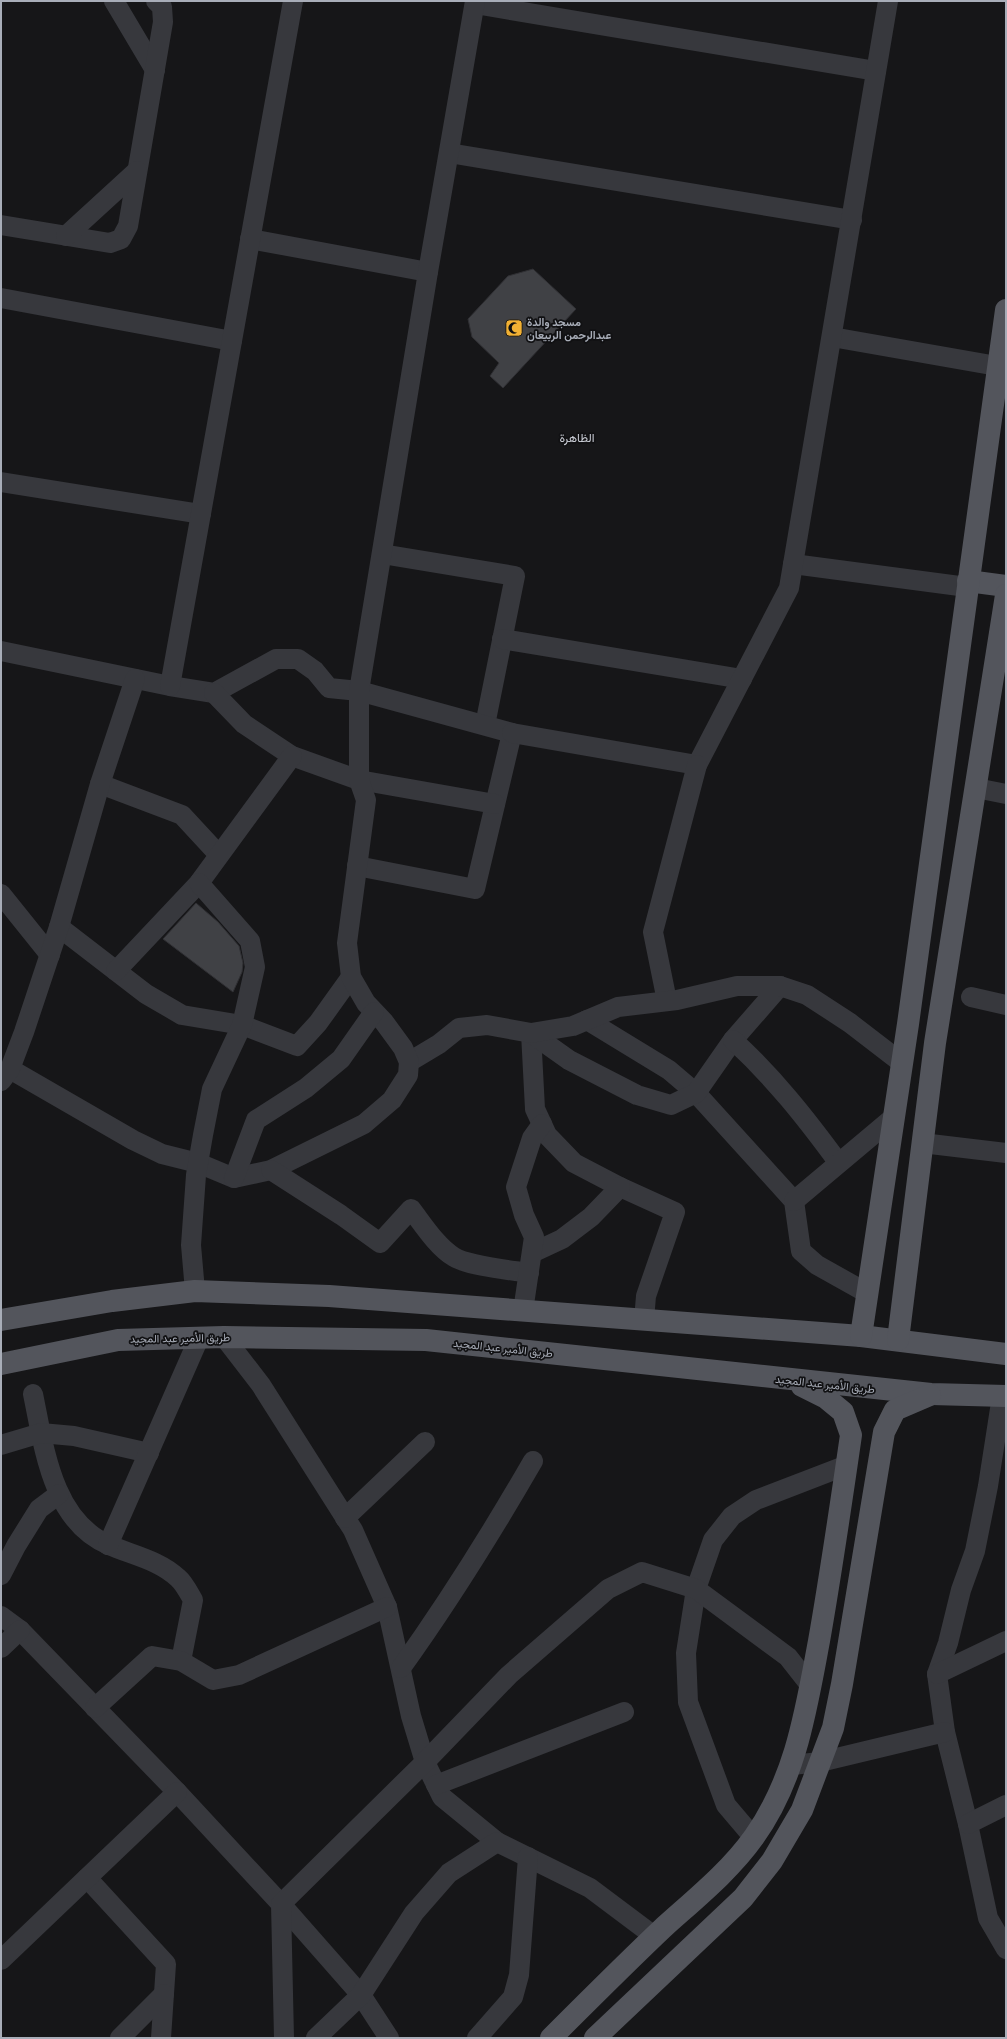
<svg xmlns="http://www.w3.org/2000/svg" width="1007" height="2039" font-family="'DM Sans',Vazirmatn,sans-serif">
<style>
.building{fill:#404145;stroke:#303034}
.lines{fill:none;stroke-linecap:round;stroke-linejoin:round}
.minor{stroke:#37383d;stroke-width:20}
.major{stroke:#53555c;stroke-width:22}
.labels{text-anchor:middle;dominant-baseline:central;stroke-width:3.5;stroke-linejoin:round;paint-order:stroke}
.poi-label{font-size:11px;font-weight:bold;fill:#a8adb8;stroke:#111113;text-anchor:start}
.street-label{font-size:11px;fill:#a8adb8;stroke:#111113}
.neighbourhood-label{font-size:12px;fill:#c9ccd4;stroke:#111113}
</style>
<rect width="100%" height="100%" fill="#161618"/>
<!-- building -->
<g class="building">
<polygon points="533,269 576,309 503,388 490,376 499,363 472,337 468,319 508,276"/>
<polygon points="196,903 218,922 239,946 243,963 242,972 233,992 163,939"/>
</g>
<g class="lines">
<!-- minor -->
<g class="minor">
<polyline points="114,1 155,70"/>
<polyline points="475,4 876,71"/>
<polyline points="449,153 852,220"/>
<polyline points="1,225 110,243 121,239 128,226 163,22 162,7 156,1"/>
<polyline points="66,236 137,171"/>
<polyline points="250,239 428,272"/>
<polyline points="1,298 232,341"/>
<polyline points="832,337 997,366"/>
<polyline points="1,482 201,514"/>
<polyline points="382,554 515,576 485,725"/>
<polyline points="793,564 967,587"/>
<polyline points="502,639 742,679"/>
<polyline points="1,651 170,686 214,693 276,659 298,659 315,671 329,688 359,691 512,733 475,889 357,866"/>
<polyline points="170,686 293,1"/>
<polyline points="214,693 244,724 292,756 359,780 495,804"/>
<polyline points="512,733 697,765 789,588 888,1"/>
<polyline points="100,784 182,815 219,855"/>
<polyline points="976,788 1006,794"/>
<polyline points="1,894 50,955"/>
<polyline points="59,927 146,994 182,1015 242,1025 297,1046 318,1023 351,977"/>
<polyline points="116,971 199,883 292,756"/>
<polyline points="971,997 1006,1005"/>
<polyline points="667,1001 653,932 697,765"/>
<polyline points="587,1020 669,1070 696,1093 794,1201 801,1251 817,1265 867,1293"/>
<polyline points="531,1033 535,1109 547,1135 574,1163 620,1187 675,1212 646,1296 644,1320"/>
<polyline points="531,1033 569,1060 637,1095 671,1105 696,1093 733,1040 780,986"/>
<path d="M733 1040C774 1078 805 1117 838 1162"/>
<polyline points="409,1062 439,1044 459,1028 487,1025 531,1033 573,1026 618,1007 677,1000 737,986 780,986 807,995 850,1023 902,1063"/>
<polyline points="10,1069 133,1140 162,1154 198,1163 234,1178 271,1170 364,1124 392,1100 408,1075 409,1062 403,1048 384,1022 366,1003 351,977 347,943 366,800 359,780 359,691 428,272 475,1"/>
<polyline points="1,1081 10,1069 24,1032 59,927 100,784 135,679"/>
<polyline points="922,1143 1006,1153"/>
<path d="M271 1170 341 1215 380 1243 411 1209C422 1223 437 1247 454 1257 469 1266 510 1270 529 1273"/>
<polyline points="234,1178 256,1120 306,1088 341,1059 374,1012"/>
<polyline points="794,1201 894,1117"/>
<polyline points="532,1253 562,1239 591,1217 620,1187"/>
<polyline points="195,1291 191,1245 196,1175 203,1135 212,1089 242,1025 255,967 250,941 199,883"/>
<polyline points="523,1311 534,1237 524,1215 516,1187 532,1138 542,1124"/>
<polyline points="224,1337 261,1385 353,1530 387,1607 411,1716 425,1762 442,1797 497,1842"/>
<path d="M33 1394C44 1447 52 1521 109 1545 132 1555 159 1560 178 1578 184 1583 189 1593 193 1600L181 1661"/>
<polyline points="1002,1396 988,1486 975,1551 961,1590 948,1643 937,1674 945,1732 968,1824 988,1918 1006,1949"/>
<polyline points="1,1445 41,1433 74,1436 149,1453"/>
<polyline points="345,1518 425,1442"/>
<polyline points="108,1545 199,1338"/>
<polyline points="1,1575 16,1546 39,1509 59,1494"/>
<polyline points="1,1616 20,1630 177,1792 281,1904 361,1995 389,2038"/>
<polyline points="1,1648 20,1630"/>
<path d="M401 1668C449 1601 492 1532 533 1461"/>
<polyline points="937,1674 1006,1641"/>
<polyline points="95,1708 152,1656 181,1661 213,1680 239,1675 387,1607"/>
<polyline points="792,1765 820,1762 945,1732"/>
<polyline points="436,1785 624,1712"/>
<polyline points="968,1824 1006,1805"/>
<polyline points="754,1838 726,1805 688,1702 686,1653 696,1589 713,1540 732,1516 756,1500 847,1465"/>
<polyline points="87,1878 166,1964 161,2038"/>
<polyline points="1,1960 177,1792"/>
<polyline points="120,2038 164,1994"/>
<polyline points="284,2038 281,1904 425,1762 509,1675 608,1589 642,1572 696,1589 788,1657 810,1685"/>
<polyline points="316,2038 361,1995 414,1913 449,1873 497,1842 590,1888 654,1936"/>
<polyline points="477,2038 513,1997 519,1975 528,1857"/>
</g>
<!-- major -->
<g class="major">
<polyline points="968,581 1006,586"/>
<polyline points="1,1320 112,1301 195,1291 329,1296 861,1336 1006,1354"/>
<polyline points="861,1336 908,1024 1006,310"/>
<polyline points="898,1340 935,1043 1006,595"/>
<polyline points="1,1364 118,1340 224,1337 426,1340 931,1394 1006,1396"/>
<path d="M551 2038C588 2001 626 1963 664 1927 695 1899 730 1871 754 1837 796 1778 806 1710 819 1641 831 1573 841 1504 851 1435L843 1412 826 1398 802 1386"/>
<polyline points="595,2038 743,1898 772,1861 802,1810 833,1728 842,1684 884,1432 895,1410 930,1395"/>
</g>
</g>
<!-- icons -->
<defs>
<symbol id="mosque-square" viewBox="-11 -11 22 22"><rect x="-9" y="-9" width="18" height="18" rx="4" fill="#f2b134" stroke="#111113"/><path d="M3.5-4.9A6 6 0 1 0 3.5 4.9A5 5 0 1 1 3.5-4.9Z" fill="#111"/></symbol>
</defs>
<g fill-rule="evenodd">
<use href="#mosque-square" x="504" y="318" width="20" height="20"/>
</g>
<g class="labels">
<!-- poi labels -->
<g class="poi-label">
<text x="527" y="322">مسجد والدة<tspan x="527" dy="13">عبدالرحمن الربيعان</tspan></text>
</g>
<!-- street labels -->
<g class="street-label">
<text transform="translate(180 1338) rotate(-1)">طريق الأمير عبد المجيد</text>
<text transform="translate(503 1348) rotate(6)">طريق الأمير عبد المجيد</text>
<text transform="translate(825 1384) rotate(6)">طريق الأمير عبد المجيد</text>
</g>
<!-- neighbourhood labels -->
<g class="neighbourhood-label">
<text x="577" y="438">الظاهرة</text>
</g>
</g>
<!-- border -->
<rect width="1007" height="2039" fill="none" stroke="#a8adb8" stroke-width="4"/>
</svg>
